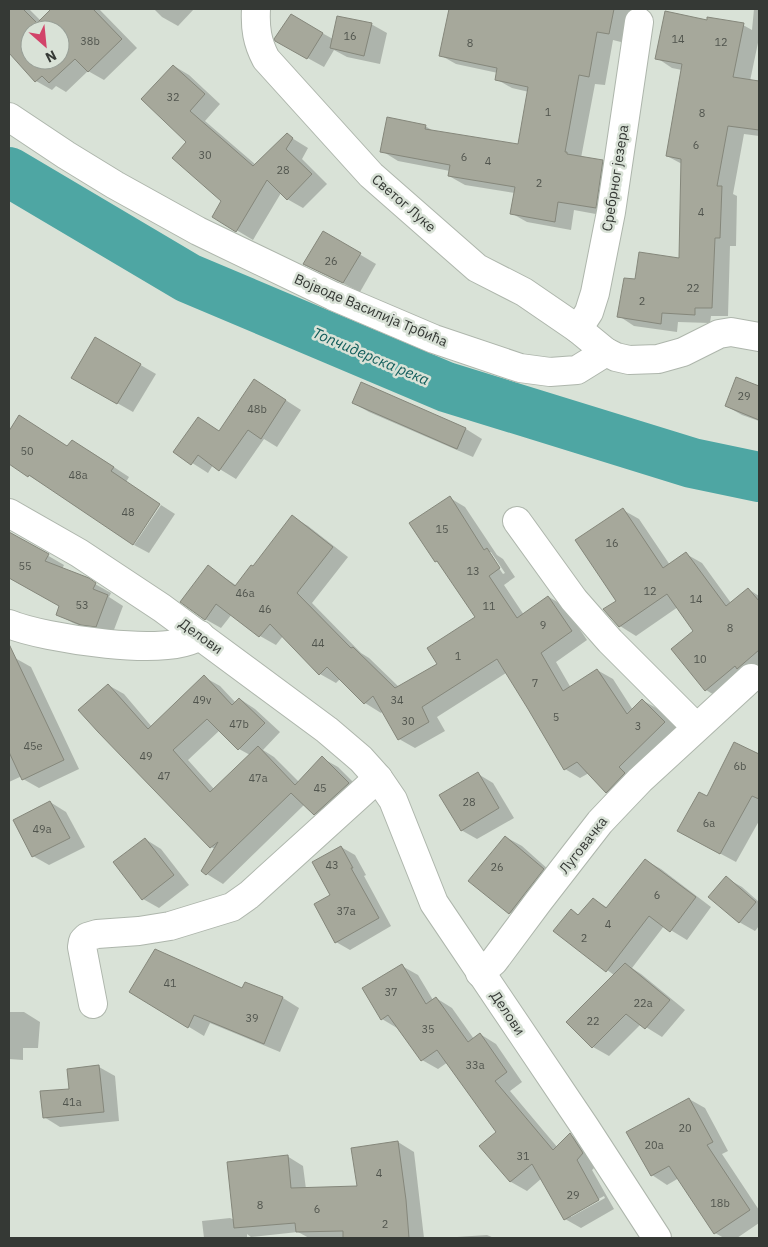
<svg xmlns="http://www.w3.org/2000/svg" width="768" height="1247" font-family="'IBM Plex Sans',sans-serif">
<style>
.shadow{fill:#0003;fill-rule:evenodd}
.lines{fill:none;stroke-linecap:round;stroke-linejoin:round}
.river{stroke:#4ea6a3;stroke-width:50}
.building{fill:#a6a89b;stroke:#85877b;fill-rule:evenodd}
.minor-casing{stroke:#aeb6ac;stroke-width:30}
.minor{stroke:#fff;stroke-width:28}
.labels{text-anchor:middle;dominant-baseline:central;stroke-width:5;stroke-linejoin:round;paint-order:stroke}
.number-label{font-size:11px;fill:#51554e}
.street-label{font-size:14px;fill:#353935;stroke:#d9e2d7}
.water-label{font-size:15px;font-style:italic;fill:#125d5b;stroke:#d9e2d7}
</style>
<rect width="100%" height="100%" fill="#d9e2d7"/>
<!-- shadow -->
<g class="shadow">
<path d="M9 9H29L41 21 53 9H99L137 48 104 80 88 71 66 92 56 86 52 90 36 81 18 49 9 40ZM30 30H60V60H30Z"/>
<polygon points="154,9 194,9 178,26 162,17"/>
<polygon points="483,9 631,9 625,43 613,40 605,85 595,84 581,158 602,161 618,170 612,217 574,210 571,230 527,222 511,213 515,193 465,185 449,176 450,171 398,161 382,151 425,126 435,132 519,145 529,92 512,88 496,79 498,73 456,64 440,55 479,28"/>
<polygon points="754,9 759,9 759,38 750,81 759,82 759,136 744,134 733,194 737,196 736,246 730,246 728,316 711,316 710,323 678,322 677,332 634,326 619,316 636,281 680,259 682,164 667,156 682,70 672,68 657,58 708,21 743,25 752,30"/>
<polygon points="291,16 333,39 371,24 387,33 380,64 347,57 334,50 324,67 293,50"/>
<polygon points="174,66 189,75 220,104 205,121 256,165 287,135 308,148 302,159 327,184 303,208 287,199 281,193 253,240 213,216 223,200 188,142"/>
<polygon points="324,233 376,264 360,292 305,264"/>
<polygon points="96,339 156,374 133,412 73,378"/>
<polygon points="737,379 759,388 759,421 742,415 726,406"/>
<polygon points="362,384 466,429 482,439 473,457 369,412 353,403"/>
<polygon points="270,390 301,410 277,447 264,439 236,479 213,465 208,473 175,452 199,419 220,432"/>
<polygon points="20,417 68,447 88,450 129,477 126,482 44,485 9,463 9,433"/>
<path d="M450 498 465 507 497 555 503 559 515 577 504 585 524 615 549 597 564 606 587 640 556 662 571 688 597 670 613 679 633 710 642 700 658 709 680 731 622 802 606 792 589 773 580 778 565 769 530 708 506 673 437 717 445 731 415 748 399 739 383 711 381 713 365 703 340 679 336 683 320 674 283 636 276 645 260 636 232 614 221 628 205 619 209 567 237 586 253 568 292 516 308 526 348 557 312 603 361 653 369 658 399 687 438 664 476 618 442 565 436 561ZM488 552H491L505 573 503 574Z"/>
<polygon points="161,505 175,514 149,553 134,545"/>
<polygon points="623,510 639,519 670,565 686,554 702,563 731,603 748,589 759,596 759,673 721,699 706,690 695,631 678,607 636,636 620,626 618,601"/>
<polygon points="16,537 64,565 62,569 88,580 111,593 109,597 123,606 112,635 98,633 73,623 57,614 61,606 9,576 9,549"/>
<polygon points="15,658 31,667 79,769 39,788 23,779 22,776 9,782 9,661"/>
<path d="M204 677 220 686 236 703 240 699 255 709 280 732 263 750 274 757 299 782 322 758 338 767 364 793 331 823 315 814 305 804 223 884 202 871 215 849 211 847 108 685 124 694 152 727ZM220 730 239 749 250 755 214 789 188 760Z"/>
<polygon points="734,743 759,755 759,821 736,862 695,840 708,798"/>
<polygon points="478,774 493,783 514,818 477,839 461,830"/>
<polygon points="50,802 66,812 85,847 49,865 33,856"/>
<polygon points="506,837 522,846 559,879 526,923 510,913 470,880"/>
<polygon points="145,839 161,849 189,885 159,908 143,899"/>
<polygon points="341,847 355,855 366,875 364,876 391,926 350,950 336,942 332,895"/>
<polygon points="645,860 661,869 711,907 687,940 664,926 632,968 641,974 685,1010 662,1037 641,1024 609,1056 593,1047 614,975 555,931 580,916 593,899 608,908"/>
<polygon points="726,878 742,887 759,902 759,926 755,931 739,922"/>
<path d="M402 966 418 975 433 1000 436 998 452 1008 474 1039 480 1034 496 1044 522 1082 510 1091 558 1148 570 1135 586 1144 599 1163 592 1170 614 1209 581 1228 565 1219 542 1178 527 1191 511 1182 481 1146 498 1132 448 1062 438 1069 422 1060 397 1028 382 1019ZM604 1196 605 1198 571 1217V1214Z"/>
<polygon points="246,983 283,998 299,1008 280,1052 210,1023 204,1036 131,992 243,990"/>
<polygon points="9,1012 24,1012 40,1022 38,1048 23,1048 23,1060 9,1059"/>
<polygon points="99,1067 115,1076 119,1121 60,1127 44,1117 70,1090"/>
<polygon points="689,1099 705,1108 728,1151 722,1154 759,1210 759,1223 737,1238 724,1238 715,1233 679,1178 667,1185 652,1175"/>
<polygon points="398,1142 414,1152 424,1238 309,1238 298,1232 251,1237 247,1234 247,1238 204,1238 202,1221 230,1218 235,1220 287,1156 303,1166 306,1189 358,1187"/>
<polygon points="487,1235 494,1238 442,1238"/>
</g>
<g class="lines">
<!-- river -->
<polyline class="river" points="9,172 188,278 446,387 692,463 759,477"/>
</g>
<!-- building -->
<g class="building">
<path d="M9 9H23L37 23 51 9H93L122 39 88 72 75 59 49 83 42 76 35 82 9 53ZM30 30H60V60H30Z"/>
<polygon points="449,9 614,9 609,34 597,32 589,77 579,75 565,152 567,152 567,154 603,160 596,208 558,202 555,222 510,214 515,187 448,176 450,165 380,152 387,117 426,125 425,129 518,144 528,87 495,80 497,68 439,56"/>
<polygon points="665,11 707,20 707,17 744,23 733,77 759,81 759,130 728,126 717,186 722,186 720,238 715,238 712,308 695,308 695,315 662,313 661,324 617,317 624,278 635,279 639,252 679,258 681,159 666,156 682,64 655,59"/>
<polygon points="291,14 323,33 307,59 275,41 274,39"/>
<polygon points="337,16 372,23 364,56 330,48"/>
<polygon points="173,65 205,94 190,111 253,166 287,133 293,138 286,149 312,174 287,200 267,180 236,232 212,217 221,201 172,158 186,142 141,99"/>
<polygon points="323,231 361,253 343,283 303,264"/>
<polygon points="95,337 141,364 117,404 71,378"/>
<polygon points="736,377 759,386 759,420 725,406"/>
<polygon points="254,379 286,400 261,439 248,430 219,471 198,455 191,465 173,452 198,417 219,431"/>
<polygon points="361,382 466,428 457,449 352,403"/>
<polygon points="19,415 67,446 72,440 114,467 111,471 160,504 133,545 29,475 28,477 9,464 9,431"/>
<polygon points="450,496 484,550 487,548 500,568 489,576 517,618 548,596 572,631 541,653 563,691 597,669 627,714 642,699 665,722 619,767 625,773 606,793 577,762 564,770 528,709 497,659 422,707 429,722 398,740 373,696 364,704 327,667 319,675 270,624 259,637 216,604 205,620 180,602 208,565 235,586 251,565 253,566 292,515 333,547 297,593 351,648 353,647 395,688 437,664 427,648 475,617 437,561 435,562 409,523"/>
<polygon points="623,508 663,568 686,552 726,606 748,588 759,601 759,650 737,669 735,666 705,691 671,649 693,631 667,594 619,627 603,609 616,601 575,540"/>
<polygon points="9,532 49,554 45,561 89,578 96,583 93,589 108,595 96,627 81,625 56,615 59,606 9,578"/>
<polygon points="9,644 64,760 22,780 9,752"/>
<polygon points="204,675 232,705 239,698 265,723 238,750 207,719 173,750 210,792 258,746 295,785 322,756 349,783 314,815 291,793 206,875 201,871 218,842 210,848 98,732 78,710 108,684 148,729"/>
<polygon points="734,742 759,754 759,799 752,796 720,854 677,831 699,792 707,796"/>
<polygon points="478,772 499,808 461,831 439,795"/>
<polygon points="50,801 70,838 32,857 13,820"/>
<polygon points="505,836 544,869 509,914 468,881"/>
<polygon points="145,838 174,875 142,900 113,862"/>
<polygon points="341,846 353,868 351,868 379,918 335,943 314,904 330,895 312,862"/>
<polygon points="645,859 696,897 670,932 649,916 606,972 553,931 571,909 578,915 593,898 606,908"/>
<polygon points="726,876 756,902 739,923 708,897"/>
<polygon points="155,949 242,988 245,982 283,997 264,1044 194,1015 188,1028 129,992"/>
<polygon points="625,963 670,1000 645,1029 626,1014 592,1048 566,1022"/>
<polygon points="402,964 426,1004 436,997 468,1042 480,1033 507,1072 495,1081 553,1150 570,1133 583,1153 577,1160 599,1200 564,1220 532,1164 510,1182 479,1146 496,1132 437,1050 421,1061 388,1015 381,1020 362,988"/>
<polygon points="99,1065 104,1112 43,1118 40,1091 69,1089 67,1069"/>
<polygon points="689,1098 713,1142 707,1145 750,1210 714,1234 669,1166 651,1176 626,1132"/>
<polygon points="398,1141 406,1200 409,1238 343,1238 343,1231 296,1232 295,1223 234,1228 227,1162 288,1155 291,1188 357,1186 351,1148"/>
</g>
<g class="lines">
<defs>
<g id="minor">
<path d="M256 9C255 28 257 42 266 59L371 175 477 268 524 292 578 329 606 352 616 357 629 360 658 359 683 352 719 334 731 332 759 337"/>
<polyline points="9,117 66,155 115,185 198,231 333,296 434,339 520,368 550,372 577,370 606,352"/>
<polyline points="578,329 589,312 595,293 611,212 639,22"/>
<polyline points="9,513 79,553 162,608 327,730 361,759 378,778 393,800 434,903 585,1127 657,1238"/>
<polyline points="517,521 574,600 610,641 696,727"/>
<path d="M9 624C42 638 173 659 200 635"/>
<polyline points="480,973 494,961 538,902 600,822 618,803 640,780 751,678"/>
<polyline points="93,1004 82,947 83,941 87,937 97,934 139,931 170,926 232,907 249,895 378,778"/>
</g>
</defs>
<!-- minor casing -->
<use href="#minor" class="minor-casing"/>
<!-- minor -->
<use href="#minor" class="minor"/>
</g>
<g class="labels">
<!-- number labels -->
<g class="number-label">
<text x="350" y="36">16</text>
<text x="678" y="39">14</text>
<text x="90" y="41">38b</text>
<text x="721" y="42">12</text>
<text x="470" y="43">8</text>
<text x="173" y="97">32</text>
<text x="548" y="112">1</text>
<text x="702" y="113">8</text>
<text x="696" y="145">6</text>
<text x="205" y="155">30</text>
<text x="464" y="157">6</text>
<text x="488" y="161">4</text>
<text x="283" y="170">28</text>
<text x="539" y="183">2</text>
<text x="701" y="212">4</text>
<text x="331" y="261">26</text>
<text x="693" y="288">22</text>
<text x="642" y="301">2</text>
<text x="744" y="396">29</text>
<text x="257" y="409">48b</text>
<text x="27" y="451">50</text>
<text x="78" y="475">48a</text>
<text x="128" y="512">48</text>
<text x="442" y="529">15</text>
<text x="612" y="543">16</text>
<text x="25" y="566">55</text>
<text x="473" y="571">13</text>
<text x="650" y="591">12</text>
<text x="245" y="593">46a</text>
<text x="696" y="599">14</text>
<text x="82" y="605">53</text>
<text x="489" y="606">11</text>
<text x="265" y="609">46</text>
<text x="543" y="625">9</text>
<text x="730" y="628">8</text>
<text x="318" y="643">44</text>
<text x="458" y="656">1</text>
<text x="700" y="659">10</text>
<text x="535" y="683">7</text>
<text x="202" y="700">49v</text>
<text x="397" y="700">34</text>
<text x="556" y="717">5</text>
<text x="408" y="721">30</text>
<text x="239" y="724">47b</text>
<text x="638" y="726">3</text>
<text x="33" y="746">45e</text>
<text x="146" y="756">49</text>
<text x="740" y="766">6b</text>
<text x="164" y="776">47</text>
<text x="258" y="778">47a</text>
<text x="320" y="788">45</text>
<text x="469" y="802">28</text>
<text x="709" y="823">6a</text>
<text x="42" y="829">49a</text>
<text x="332" y="865">43</text>
<text x="497" y="867">26</text>
<text x="657" y="895">6</text>
<text x="346" y="911">37a</text>
<text x="608" y="924">4</text>
<text x="584" y="938">2</text>
<text x="170" y="983">41</text>
<text x="391" y="992">37</text>
<text x="643" y="1003">22a</text>
<text x="252" y="1018">39</text>
<text x="593" y="1021">22</text>
<text x="428" y="1029">35</text>
<text x="475" y="1065">33a</text>
<text x="72" y="1102">41a</text>
<text x="685" y="1128">20</text>
<text x="654" y="1145">20a</text>
<text x="523" y="1156">31</text>
<text x="379" y="1173">4</text>
<text x="573" y="1195">29</text>
<text x="720" y="1203">18b</text>
<text x="260" y="1205">8</text>
<text x="317" y="1209">6</text>
<text x="385" y="1224">2</text>
</g>
<!-- street labels -->
<g class="street-label">
<text transform="translate(615 178) rotate(-81)">Сребрног језера</text>
<text transform="translate(404 203) rotate(41)">Светог Луке</text>
<text transform="translate(371 310) rotate(23)">Војводе Василија Трбића</text>
<text transform="translate(201 636) rotate(36)">Делови</text>
<text transform="translate(583 845) rotate(-52)">Луговачка</text>
<text transform="translate(508 1013) rotate(56)">Делови</text>
</g>
<!-- water labels -->
<g class="water-label">
<text transform="translate(371 356) rotate(23)">Топчидерска река</text>
</g>
</g>
<!-- border -->
<rect width="768" height="1247" fill="none" stroke="#353935" stroke-width="20"/>
<!-- north arrow -->
<g transform="translate(45 45) rotate(153)"><circle r="24" fill="#d9e2d7" stroke="#979e96"/>
<path d="M0-4L9 19L0 12L-9 19Z" fill="#d24369"/>
<text y="-8" font-size="14" font-weight="bold" text-anchor="middle" fill="#353935">N</text>
</g>
</svg>
